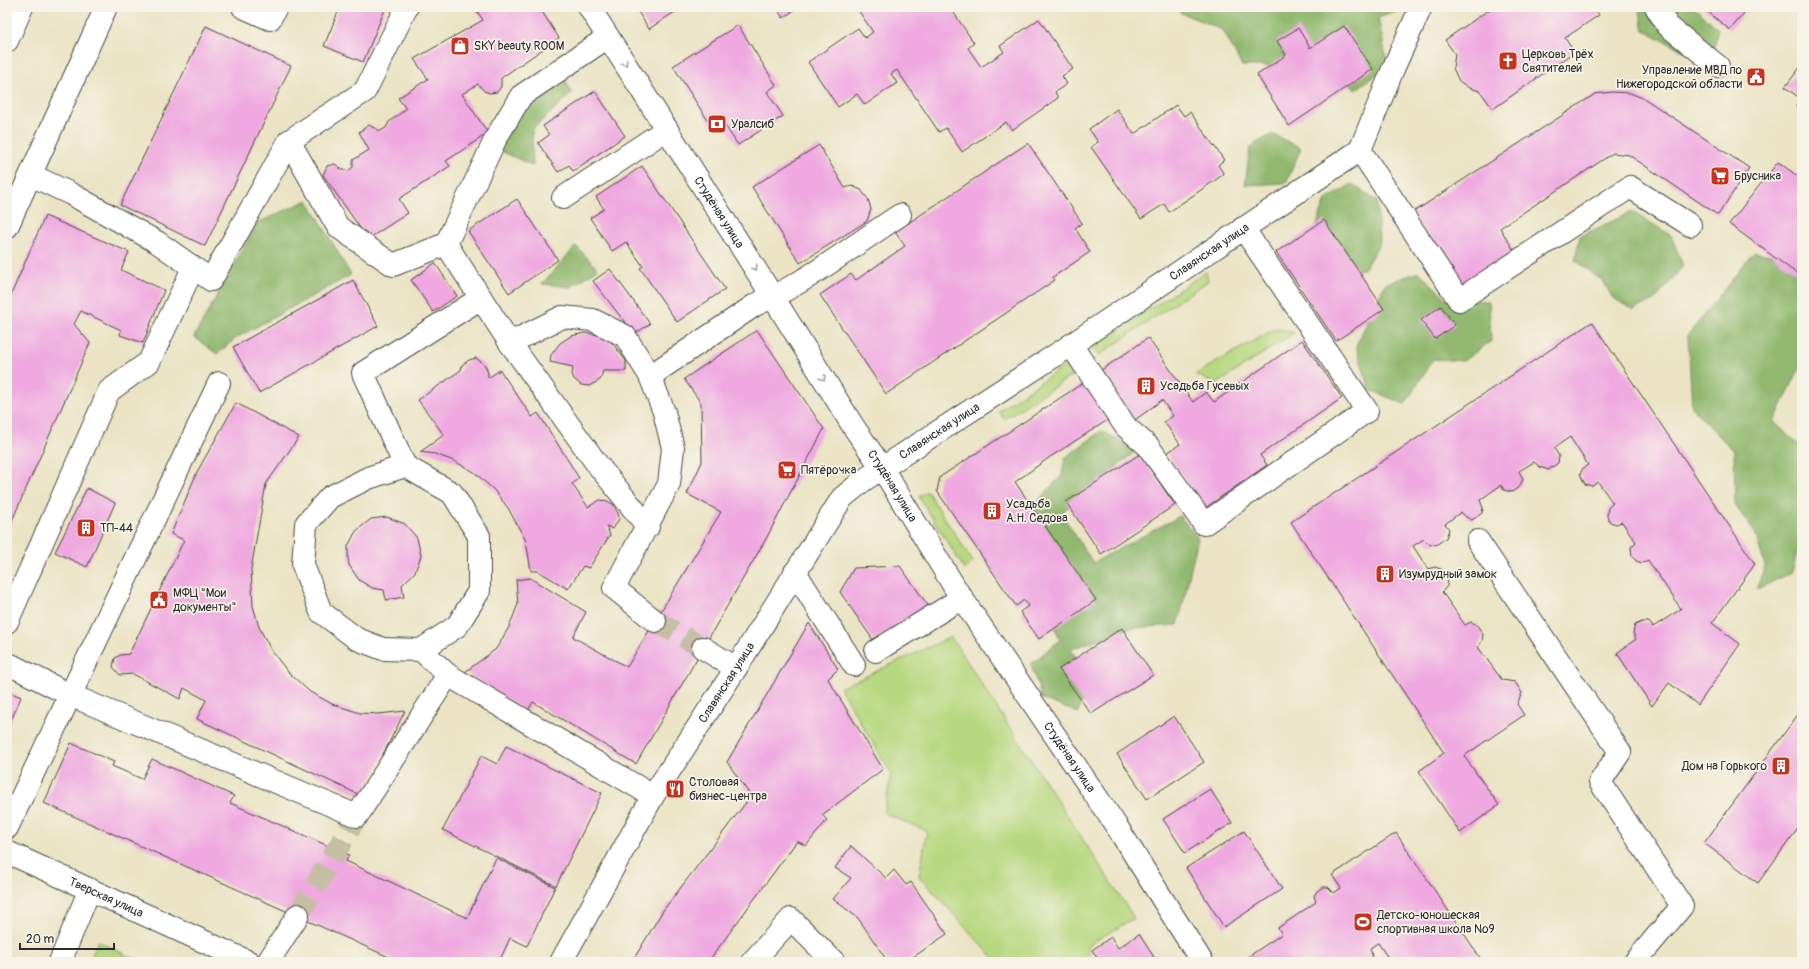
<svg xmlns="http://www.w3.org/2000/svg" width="1809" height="969" font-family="Pangolin,sans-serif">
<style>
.green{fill:#b7d880;stroke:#718256}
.forest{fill:#91b86e;stroke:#5e724c}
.building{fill:#efa9e0}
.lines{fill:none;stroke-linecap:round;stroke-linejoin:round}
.minor-tunnel{stroke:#c5bea5;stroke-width:22;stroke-dasharray:22 11;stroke-linecap:butt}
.minor-casing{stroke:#484742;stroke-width:24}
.major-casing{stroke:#484742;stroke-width:24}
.minor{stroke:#fff;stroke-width:22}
.major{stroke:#fff;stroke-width:22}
.oneway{stroke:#a0a0a0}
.labels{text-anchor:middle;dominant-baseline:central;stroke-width:3.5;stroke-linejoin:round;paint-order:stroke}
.poi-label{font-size:12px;fill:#2b2b2b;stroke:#f7f3e8;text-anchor:start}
.street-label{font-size:12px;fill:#2b2b2b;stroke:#f7f3e8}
</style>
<rect width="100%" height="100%" fill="#f7f3e8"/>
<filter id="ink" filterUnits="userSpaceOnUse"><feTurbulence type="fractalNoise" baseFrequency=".025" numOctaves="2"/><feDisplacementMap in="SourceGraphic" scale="8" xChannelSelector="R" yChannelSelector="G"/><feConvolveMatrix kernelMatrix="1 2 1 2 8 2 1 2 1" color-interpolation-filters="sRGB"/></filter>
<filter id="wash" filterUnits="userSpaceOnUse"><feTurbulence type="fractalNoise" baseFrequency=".012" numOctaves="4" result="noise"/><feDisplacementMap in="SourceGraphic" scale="16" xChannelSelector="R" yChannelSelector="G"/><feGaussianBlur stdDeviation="0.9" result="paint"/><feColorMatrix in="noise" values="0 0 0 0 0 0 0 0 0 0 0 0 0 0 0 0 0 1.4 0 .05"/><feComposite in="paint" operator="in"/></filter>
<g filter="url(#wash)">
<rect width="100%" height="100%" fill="#ebe3c4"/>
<!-- green -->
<g class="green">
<polygon points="1206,272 1208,281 1099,355 1091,348"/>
<polygon points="1276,328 1294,333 1215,385 1196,374"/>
<polygon points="1064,366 1076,373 1004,419 998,411"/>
<polygon points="927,491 973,562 965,570 919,497"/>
<polygon points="951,637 1134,918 1087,946 1090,959 1086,962 997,962 919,876 927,831 884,813 891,773 840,688"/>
<polygon points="98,941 140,962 89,962"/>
</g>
<!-- forest -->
<g class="forest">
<polygon points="1180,7 1410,7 1378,18 1388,66 1355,90 1338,65 1242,66 1223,30 1179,12"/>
<polygon points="1639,7 1694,7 1718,29 1714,48 1695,57 1644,30"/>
<polygon points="564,77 572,93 532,130 533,166 499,150 524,109"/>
<polygon points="1272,134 1301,148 1286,183 1245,185 1250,147"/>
<polygon points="1352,184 1377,201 1379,244 1364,269 1324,271 1309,246 1326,200"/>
<polygon points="308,200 351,275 236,338 217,354 194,337 257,223"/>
<polygon points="1632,212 1671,235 1683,266 1656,299 1633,310 1612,297 1604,282 1575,260 1580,236"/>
<polygon points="576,246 598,269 571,287 542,284"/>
<polygon points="1754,252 1801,261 1802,264 1802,363 1774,422 1802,448 1802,532 1792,572 1756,590 1765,566 1755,533 1735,505 1734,451 1692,408 1688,335"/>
<polygon points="1419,272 1447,299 1489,301 1491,341 1463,361 1433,359 1405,404 1370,390 1356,346 1385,284"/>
<polygon points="1101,431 1138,449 1061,513 1093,563 1180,516 1198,538 1178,625 1130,628 1071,649 1089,680 1078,713 1042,699 1031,664 1060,640 1047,606 1026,514 1062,475 1065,458"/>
</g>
<g id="blocks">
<!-- building -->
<g class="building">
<polygon points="340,7 386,7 363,62 324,46"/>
<polygon points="474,7 539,7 559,38 501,78 501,87 497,92 490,93 484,91 478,84 462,94 488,133 446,161 450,166 399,199 408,213 368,239 323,175 327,166 335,164 341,169 348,171 353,167 353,160 369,150 359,132 369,125 380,131 386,128 389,122 406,109 398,98 428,79 414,59 483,20"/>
<polygon points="635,7 682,7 649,29"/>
<polygon points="776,7 799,7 783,18"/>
<polygon points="856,7 950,7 974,43 968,48 981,67 1004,52 1000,46 1039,19 1073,69 1062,76 1067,84 1055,92 1058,98 1012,130 1006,122 962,152 946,128 939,132 897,70 891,74 897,83 865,105 857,94 838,107 808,62 858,28 865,38 873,32"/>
<polygon points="1493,7 1593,7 1599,15 1565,38 1574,52 1493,109 1480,91 1469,88 1459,81 1453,68 1455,54 1445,40"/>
<polygon points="1702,7 1749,7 1730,30"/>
<polygon points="738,25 776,85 767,92 783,116 738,145 722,121 712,127 673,66"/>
<polygon points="206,26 291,66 205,246 120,205"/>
<polygon points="1344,26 1373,69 1289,126 1257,75 1286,55 1277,41 1298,28 1310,48"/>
<polygon points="1802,65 1802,110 1796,106 1801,99 1785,87"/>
<polygon points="595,91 625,136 573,171 569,165 558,172 538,143 549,135 543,126"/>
<polygon points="1612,92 1630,93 1645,99 1749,168 1718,215 1629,155 1613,153 1500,228 1515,252 1462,288 1412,213 1595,94"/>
<polygon points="1176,105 1184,116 1190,112 1224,160 1218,165 1224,174 1169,212 1164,204 1141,219 1091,147 1098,142 1089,129 1117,109 1134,134"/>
<polygon points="1028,143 1082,223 1075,228 1090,252 1053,277 1055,280 886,394 820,295 851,274 856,280 905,246 895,232"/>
<polygon points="819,145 845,188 852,186 861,190 868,199 871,209 867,221 800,263 752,187"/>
<polygon points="1778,162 1802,179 1802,266 1796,273 1729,224"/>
<polygon points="642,166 725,289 677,322 640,268 643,266 626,242 612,251 590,218 604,209 596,197"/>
<polygon points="517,199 558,260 509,293 468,231"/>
<polygon points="45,216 129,252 121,270 164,290 143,343 120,335 121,330 81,311 74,324 90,343 7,532 7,304"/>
<polygon points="1324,220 1384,309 1336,341 1276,252"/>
<polygon points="435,263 457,296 433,312 411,280"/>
<polygon points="610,269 650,324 634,334 593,281"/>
<polygon points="353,280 378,326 259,393 233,347"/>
<polygon points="1441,306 1455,325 1435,339 1421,320"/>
<polygon points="1592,322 1755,564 1712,623 1740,644 1698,705 1669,683 1652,706 1617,653 1636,639 1633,633 1635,625 1642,622 1649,622 1653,627 1681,609 1648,560 1642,563 1636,561 1632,556 1631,547 1636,542 1622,522 1616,524 1610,522 1607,516 1608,508 1613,503 1598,482 1592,486 1585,484 1580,474 1583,468 1588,465 1570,437 1554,448 1559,456 1558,463 1548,470 1540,467 1534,462 1519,471 1523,479 1520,486 1512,492 1504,490 1501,485 1480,500 1483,508 1482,513 1472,520 1466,517 1461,512 1445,524 1449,529 1446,538 1436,545 1428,543 1424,539 1413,546 1428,569 1435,567 1441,569 1448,579 1447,586 1442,592 1465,625 1471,622 1477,625 1483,634 1482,641 1478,647 1502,680 1515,682 1522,693 1517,704 1524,715 1464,756 1499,805 1460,833 1419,771 1444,753 1291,522"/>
<polygon points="757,330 824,429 767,537 636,764 533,702 527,712 465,672 496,649 509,627 518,604 516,580 530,578 586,612 573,637 627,667 721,512 687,494 702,462 701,403 684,379"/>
<polygon points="584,333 599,335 610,340 626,361 626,371 603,371 600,380 589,386 581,385 574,379 572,374 573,367 550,362 551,355 560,343 571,336"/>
<polygon points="1148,338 1193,402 1206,392 1214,402 1302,340 1342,398 1260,455 1267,465 1205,508 1167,453 1180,444 1164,422 1173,416 1162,400 1135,420 1100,371"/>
<polygon points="476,358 485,365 488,373 488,378 500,370 532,417 538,413 579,478 572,484 588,507 600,500 607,501 613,504 618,513 619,519 613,529 606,526 610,535 589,568 583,566 568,589 538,571 531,571 526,541 508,508 494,490 474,472 454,461 435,454 420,452 444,435 418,400 461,370 462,365 469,360"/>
<polygon points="1086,381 1111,418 1050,457 1015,482 1096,600 1039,639 1020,612 1028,606 1024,600 1016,606 937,491 940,477"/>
<polygon points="236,403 299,437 266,484 251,569 253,606 259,627 271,650 288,672 310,692 332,704 360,713 379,714 405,711 362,796 197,719 206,700 184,688 180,699 133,674 120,675 113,667 115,658 120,655 129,654 184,540 171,534 197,472"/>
<polygon points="1140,454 1175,505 1101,554 1066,502"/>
<polygon points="87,488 115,503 87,567 55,552"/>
<polygon points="387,517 405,524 417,538 421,556 415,572 402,585 404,597 386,600 384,590 372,588 359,580 349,565 348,558 348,546 356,531 371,519"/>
<polygon points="900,566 929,607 873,640 840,592 854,568"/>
<polygon points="809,623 838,669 828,679 883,769 822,815 827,820 806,846 797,841 708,962 632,962 662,912 751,796 727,762"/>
<polygon points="1122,628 1153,675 1091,714 1059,669"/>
<polygon points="7,691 21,697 7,730"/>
<polygon points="1802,709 1802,823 1758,883 1704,843"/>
<polygon points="1174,716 1204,762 1147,799 1117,754"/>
<polygon points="71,743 114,762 112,766 142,779 152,759 234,796 230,803 349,855 346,861 467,918 496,858 555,887 527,946 510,938 499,962 400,962 44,803"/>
<polygon points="506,746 602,793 556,886 443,830 481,756 497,764"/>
<polygon points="1210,789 1232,823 1185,853 1163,819"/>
<polygon points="1244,831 1282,889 1224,927 1186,868"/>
<polygon points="1396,833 1483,962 1391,962 1378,943 1370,948 1372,955 1369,962 1356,962 1352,959 1348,962 1245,962 1243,960 1282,934 1278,928 1316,902 1314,896 1317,891 1323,887 1328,887 1334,893 1341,888 1332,875"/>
<polygon points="851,846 886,878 894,870 906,885 911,882 947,934 906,962 888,962 858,918 833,899 851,878 835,868"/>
<polygon points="1139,934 1157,962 1097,962 1099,961 1092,950 1111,937 1118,948"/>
</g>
</g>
</g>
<g filter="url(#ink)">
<use href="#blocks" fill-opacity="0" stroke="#484742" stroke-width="1"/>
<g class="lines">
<!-- minor-tunnel -->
<g class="minor-tunnel">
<polyline points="655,621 703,648"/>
<polyline points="298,915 357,816"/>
</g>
<defs>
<g id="minor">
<polyline points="243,7 270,19 276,7"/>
<path id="s1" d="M589 7 773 297 853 426 882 468 957 591 1117 827 1202 962"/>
<polyline points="1656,7 1668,26 1718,66"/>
<polyline points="289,141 338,227 393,265 446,244 496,138 521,96 608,37"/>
<polyline points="1360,150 1459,300 1630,187 1690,225"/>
<polyline points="31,175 71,194 157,242 211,280 289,141 365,91 407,7"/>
<polyline points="563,198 667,129"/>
<polyline points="7,227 106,7"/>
<polyline points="446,244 510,343 597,464 648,527"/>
<polyline points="481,298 363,373 405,466 452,493 479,536 479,591 457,626 421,650 448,675 653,796"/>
<polyline points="510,343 562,317 593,320 625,336 650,376"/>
<polyline points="1071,345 1126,427 1148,446 1204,524 1367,411 1243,228"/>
<polyline points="405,466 368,478 330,497 306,524 303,565 321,612 357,639 383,649 421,650"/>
<polyline points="1478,541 1620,752 1600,782 1682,906 1635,962"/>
<polyline points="795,572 854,665"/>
<path d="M655 621 614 588 669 484 673 448 664 412 650 376 755 305C805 284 854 245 900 215"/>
<polyline points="7,622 109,391 149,362 193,268"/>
<polyline points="703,648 736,668"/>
<polyline points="876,651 962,598"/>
<polyline points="7,663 70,695 357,816 448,675"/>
<polyline points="7,828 219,383"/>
<path id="s2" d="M7 852 249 962"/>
<polyline points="60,962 89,891"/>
<polyline points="268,962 298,915"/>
<path id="s3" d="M561 962 653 796 736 668 842 498 864 480 1071 345 1360 150 1393 69 1421 7"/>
<polyline points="752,962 791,919 834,962"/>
</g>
<polyline id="major" points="7,41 22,7"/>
</defs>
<!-- minor casing -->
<use href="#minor" class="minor-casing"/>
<!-- major casing -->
<use href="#major" class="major-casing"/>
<!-- minor -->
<use href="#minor" class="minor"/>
<!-- major -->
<use href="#major" class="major"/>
</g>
<!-- one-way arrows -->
<defs><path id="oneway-chevron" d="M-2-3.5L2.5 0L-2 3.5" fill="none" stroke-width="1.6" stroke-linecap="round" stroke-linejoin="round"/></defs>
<g class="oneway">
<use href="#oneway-chevron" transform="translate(625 63) rotate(57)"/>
<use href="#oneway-chevron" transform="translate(755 268) rotate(57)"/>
<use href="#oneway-chevron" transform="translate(823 378) rotate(58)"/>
</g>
</g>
<!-- icons -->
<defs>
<symbol id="shop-square" viewBox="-11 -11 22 22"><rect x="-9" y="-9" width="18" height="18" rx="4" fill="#c8321e" stroke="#f7f3e8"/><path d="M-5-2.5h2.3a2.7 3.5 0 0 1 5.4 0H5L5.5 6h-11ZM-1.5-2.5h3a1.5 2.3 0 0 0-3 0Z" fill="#fff"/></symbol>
<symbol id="church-square" viewBox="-11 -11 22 22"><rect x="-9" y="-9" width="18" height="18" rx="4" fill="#c8321e" stroke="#f7f3e8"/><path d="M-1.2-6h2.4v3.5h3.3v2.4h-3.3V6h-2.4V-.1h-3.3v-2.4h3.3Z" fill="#fff"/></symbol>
<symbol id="civic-square" viewBox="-11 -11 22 22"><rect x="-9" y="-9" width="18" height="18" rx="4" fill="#c8321e" stroke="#f7f3e8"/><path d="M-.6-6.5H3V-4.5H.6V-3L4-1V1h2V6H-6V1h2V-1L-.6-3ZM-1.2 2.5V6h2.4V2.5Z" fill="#fff"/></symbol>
<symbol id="bank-square" viewBox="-11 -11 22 22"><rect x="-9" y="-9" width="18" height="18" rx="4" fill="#c8321e" stroke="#f7f3e8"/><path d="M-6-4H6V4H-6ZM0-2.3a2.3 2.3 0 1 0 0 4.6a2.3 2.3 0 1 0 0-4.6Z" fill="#fff"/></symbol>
<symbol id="supermarket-square" viewBox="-11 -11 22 22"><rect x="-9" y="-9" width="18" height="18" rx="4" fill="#c8321e" stroke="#f7f3e8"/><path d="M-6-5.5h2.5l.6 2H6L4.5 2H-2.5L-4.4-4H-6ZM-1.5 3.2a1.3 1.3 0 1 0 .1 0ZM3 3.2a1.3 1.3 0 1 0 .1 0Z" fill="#fff"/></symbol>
<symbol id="building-square" viewBox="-11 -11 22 22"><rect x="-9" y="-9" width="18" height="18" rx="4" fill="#c8321e" stroke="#f7f3e8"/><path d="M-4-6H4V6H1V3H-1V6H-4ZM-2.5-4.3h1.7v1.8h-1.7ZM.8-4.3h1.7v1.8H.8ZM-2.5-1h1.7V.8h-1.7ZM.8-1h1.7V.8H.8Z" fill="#fff"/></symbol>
<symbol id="restaurant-square" viewBox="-11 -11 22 22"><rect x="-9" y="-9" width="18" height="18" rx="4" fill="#c8321e" stroke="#f7f3e8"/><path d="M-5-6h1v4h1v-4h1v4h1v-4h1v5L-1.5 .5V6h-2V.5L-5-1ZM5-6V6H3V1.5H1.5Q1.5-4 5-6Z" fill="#fff"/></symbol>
<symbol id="stadium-square" viewBox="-11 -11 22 22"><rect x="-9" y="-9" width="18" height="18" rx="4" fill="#c8321e" stroke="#f7f3e8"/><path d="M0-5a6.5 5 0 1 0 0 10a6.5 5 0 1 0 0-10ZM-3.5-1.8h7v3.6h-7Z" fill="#fff"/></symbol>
</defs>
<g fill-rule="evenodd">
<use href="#shop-square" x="449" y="35" width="22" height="22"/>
<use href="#church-square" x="1497" y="50" width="22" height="22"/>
<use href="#civic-square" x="1745" y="66" width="22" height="22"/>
<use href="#bank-square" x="706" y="113" width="22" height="22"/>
<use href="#supermarket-square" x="1709" y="165" width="22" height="22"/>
<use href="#building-square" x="1135" y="375" width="22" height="22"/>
<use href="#supermarket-square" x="776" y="459" width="22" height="22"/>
<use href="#building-square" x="981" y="500" width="22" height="22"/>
<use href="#building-square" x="75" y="517" width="22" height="22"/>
<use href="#building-square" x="1374" y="563" width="22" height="22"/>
<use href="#civic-square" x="148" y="589" width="22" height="22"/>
<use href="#building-square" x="1770" y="755" width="22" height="22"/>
<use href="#restaurant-square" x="664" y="778" width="22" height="22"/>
<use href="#stadium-square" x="1352" y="911" width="22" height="22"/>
</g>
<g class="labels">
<!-- poi labels -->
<g class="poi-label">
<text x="474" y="46">SKY beauty ROOM</text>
<text x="1522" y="54">Церковь Трёх<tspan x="1522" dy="14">Святителей</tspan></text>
<text x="1742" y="70" text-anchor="end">Управление МВД по<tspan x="1742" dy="14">Нижегородской области</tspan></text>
<text x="731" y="124">Уралсиб</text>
<text x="1734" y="176">Брусника</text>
<text x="1160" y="386">Усадьба Гусевых</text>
<text x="801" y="470">Пятёрочка</text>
<text x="1006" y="504">Усадьба<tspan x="1006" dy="14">А.Н. Седова</tspan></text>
<text x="100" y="528">ТП-44</text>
<text x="1399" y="574">Изумрудный замок</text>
<text x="173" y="593">МФЦ "Мои<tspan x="173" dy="14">документы"</tspan></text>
<text x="1767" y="766" text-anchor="end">Дом на Горького</text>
<text x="689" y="782">Столовая<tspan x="689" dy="14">бизнес-центра</tspan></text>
<text x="1377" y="915">Детско-юношеская<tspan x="1377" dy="14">спортивная школа №9</tspan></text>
</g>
<!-- street labels -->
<g class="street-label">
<text stroke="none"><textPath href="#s1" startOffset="243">Студёная улица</textPath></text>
<text stroke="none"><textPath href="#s3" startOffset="985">Славянская улица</textPath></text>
<text stroke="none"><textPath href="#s3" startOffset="661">Славянская улица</textPath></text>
<text stroke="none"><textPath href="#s1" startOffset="567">Студёная улица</textPath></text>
<text stroke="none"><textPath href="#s3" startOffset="325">Славянская улица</textPath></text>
<text stroke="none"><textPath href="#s1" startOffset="891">Студёная улица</textPath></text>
<text stroke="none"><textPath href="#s2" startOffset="109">Тверская улица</textPath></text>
</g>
</g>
<!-- margin -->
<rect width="1809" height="969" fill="none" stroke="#f7f3e8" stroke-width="24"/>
<!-- scale -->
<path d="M20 943v6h94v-6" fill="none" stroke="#2b2b2b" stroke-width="2"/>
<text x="26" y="943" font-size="12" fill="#2b2b2b" stroke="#f7f3e8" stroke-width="3" paint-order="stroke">20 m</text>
</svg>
